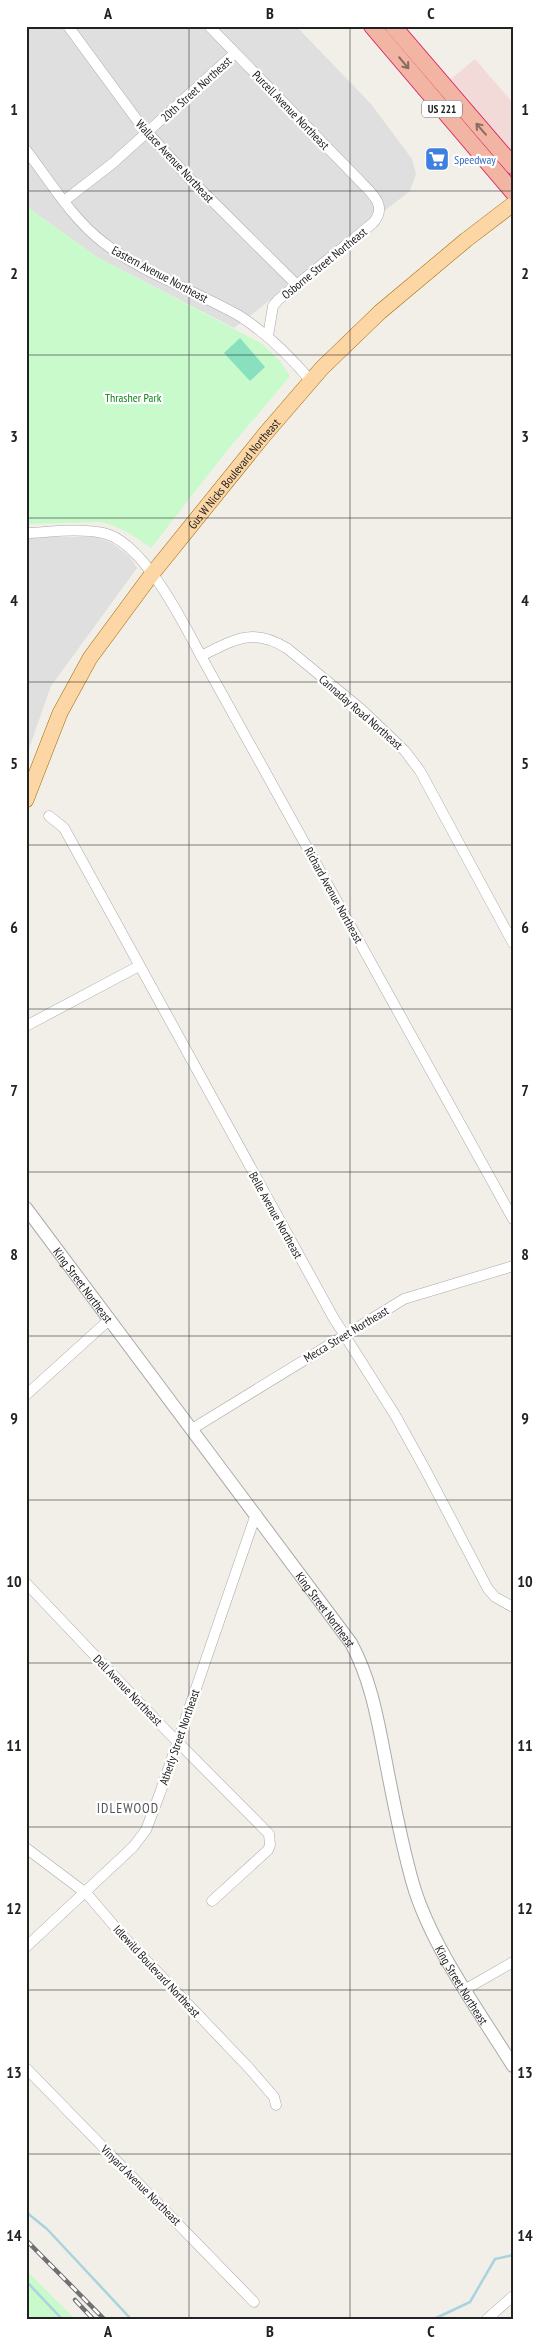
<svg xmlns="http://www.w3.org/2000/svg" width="539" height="2345" font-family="'PT Sans Narrow',sans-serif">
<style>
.residential{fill:#e0dfdf}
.commercial{fill:#f2dad9}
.park{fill:#c8facc}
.pitch{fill:#88e0be}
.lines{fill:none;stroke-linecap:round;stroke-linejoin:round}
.stream{stroke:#aad3df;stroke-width:2.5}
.minor-casing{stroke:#a9a9a9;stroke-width:11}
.tertiary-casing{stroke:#a9a9a9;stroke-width:14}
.primary-casing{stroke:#a06b00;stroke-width:16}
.trunk-casing{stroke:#dc2a67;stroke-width:18}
.minor{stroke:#fff;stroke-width:10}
.tertiary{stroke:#fff;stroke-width:12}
.primary{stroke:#fcd6a4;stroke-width:15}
.trunk{stroke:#f2b4a3;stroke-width:16}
.rail-casing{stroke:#707070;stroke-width:4.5}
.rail{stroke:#fff;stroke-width:2.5;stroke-dasharray:8;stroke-linecap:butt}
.oneway{stroke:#8a6b62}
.grid{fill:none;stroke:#222;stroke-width:1;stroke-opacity:0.55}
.labels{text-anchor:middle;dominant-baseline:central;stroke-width:4.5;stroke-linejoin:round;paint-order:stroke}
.shield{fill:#fff;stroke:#646464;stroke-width:1}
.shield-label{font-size:11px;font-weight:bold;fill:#222}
.street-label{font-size:12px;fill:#222;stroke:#fff}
.shop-label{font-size:12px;fill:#366cbe;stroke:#fff;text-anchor:start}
.park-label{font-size:12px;fill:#0c8416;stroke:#fff}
.neighbourhood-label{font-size:14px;letter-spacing:1px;fill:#555;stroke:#fff}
.neatline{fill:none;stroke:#222;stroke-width:2}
.grid-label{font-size:16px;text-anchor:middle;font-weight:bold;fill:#222}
</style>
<rect width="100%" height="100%" fill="#f2efe9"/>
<!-- residential -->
<g class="residential">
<polygon points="26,26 296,26 371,104 412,159 416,174 410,191 234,328 97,257 26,206"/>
<polygon points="26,537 96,537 112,543 129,556 137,568 51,686 26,757"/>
</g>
<!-- commercial -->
<polygon class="commercial" points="475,59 513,103 513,152 451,79"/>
<!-- park -->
<g class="park">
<path d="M26 206 97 257 261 343 279 360 290 376 225 453 151 548C135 537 119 525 100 522L26 524Z"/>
<polygon points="26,2270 75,2319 26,2319"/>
</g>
<!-- pitch -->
<polygon class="pitch" points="240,338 265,367 250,381 224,353"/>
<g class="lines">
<!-- stream -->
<g class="stream">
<polyline points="26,2212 47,2229 131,2319"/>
<polyline points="26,2281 62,2319"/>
<polyline points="434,2319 470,2302 495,2259 513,2255"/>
</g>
<defs>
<g id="minor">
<polyline points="68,26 140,124 187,176 296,284"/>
<path d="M209 26 357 178C370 192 389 205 373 223L278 300 273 306 268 336"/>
<path d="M26 150C50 181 72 219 104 243 144 274 194 290 238 315 267 333 289 355 311 381"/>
<polyline points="64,201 113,163 235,53"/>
<path d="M26 533C51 532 78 528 103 533 143 541 183 622 201 656L513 1219"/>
<path d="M201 656C235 639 253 627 288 649L361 709 405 751 420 771 513 943"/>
<polyline points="49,816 64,828 333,1317 395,1415 426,1471 488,1589 495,1597 513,1607"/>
<polyline points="26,1026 139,966"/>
<polyline points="26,1395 110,1319"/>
<polyline points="192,1429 404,1299 513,1266"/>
<polyline points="26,1583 154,1718 269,1834 270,1845 268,1850 212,1901"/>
<polyline points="26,1848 87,1894 122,1935 249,2068 274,2097 276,2105"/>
<polyline points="26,1947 133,1847 146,1830 160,1793 256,1514"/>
<polyline points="466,1989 513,1962"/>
<polyline points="26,2068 254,2302"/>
<polyline points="487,2319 513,2296"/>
</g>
<g id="tertiary">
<path id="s1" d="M26 1208 351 1643C369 1676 376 1711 383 1747 392 1793 400 1839 413 1884 431 1946 479 2011 513 2066"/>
</g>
<g id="primary">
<path id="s2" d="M26 800 60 713 90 658 152 574 265 434 322 368 380 312 466 240 513 204"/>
</g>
<g id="trunk">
<polyline points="372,26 513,192"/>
<polyline points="393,26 513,166"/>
</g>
</defs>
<!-- minor casing -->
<use href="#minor" class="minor-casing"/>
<!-- tertiary casing -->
<use href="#tertiary" class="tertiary-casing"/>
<!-- primary casing -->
<use href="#primary" class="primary-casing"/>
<!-- trunk casing -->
<use href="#trunk" class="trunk-casing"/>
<!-- minor -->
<use href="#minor" class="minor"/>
<!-- tertiary -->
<use href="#tertiary" class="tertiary"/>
<!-- primary -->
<use href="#primary" class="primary"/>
<!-- trunk -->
<use href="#trunk" class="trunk"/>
<defs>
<g id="rail">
<polyline points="26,2240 104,2319"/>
<polyline points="75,2300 93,2319"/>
</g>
</defs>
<!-- rail casing -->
<use href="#rail" class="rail-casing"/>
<!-- rail -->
<use href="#rail" class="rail"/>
</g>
<!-- one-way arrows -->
<defs><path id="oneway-shaft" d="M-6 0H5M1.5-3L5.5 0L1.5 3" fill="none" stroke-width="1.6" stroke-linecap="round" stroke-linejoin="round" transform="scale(1.25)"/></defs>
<g class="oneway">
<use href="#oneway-shaft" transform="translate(404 63) rotate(50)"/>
<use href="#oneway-shaft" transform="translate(481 129) rotate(-131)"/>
</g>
<!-- grid -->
<path class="grid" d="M189 26V2319M350 26V2319M26 191H513M26 355H513M26 518H513M26 682H513M26 845H513M26 1009H513M26 1172H513M26 1336H513M26 1500H513M26 1663H513M26 1827H513M26 1990H513M26 2154H513"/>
<!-- icons -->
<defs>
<symbol id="supermarket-square" viewBox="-11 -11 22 22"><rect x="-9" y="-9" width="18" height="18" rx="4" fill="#3f7fe0" stroke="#fff"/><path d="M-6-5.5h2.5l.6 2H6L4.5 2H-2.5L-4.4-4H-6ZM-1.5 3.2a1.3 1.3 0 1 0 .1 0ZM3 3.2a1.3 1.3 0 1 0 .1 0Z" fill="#fff"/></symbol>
</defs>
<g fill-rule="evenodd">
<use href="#supermarket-square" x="423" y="145" width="28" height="28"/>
</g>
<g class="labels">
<!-- shield labels -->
<rect class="shield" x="422" y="100.5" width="40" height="17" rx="4"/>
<g class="shield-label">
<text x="442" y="109">US 221</text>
</g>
<!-- street labels -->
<g class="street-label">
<text transform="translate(196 89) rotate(-42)">20th Street Northeast</text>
<text transform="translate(291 110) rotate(46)">Purcell Avenue Northeast</text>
<text transform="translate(175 161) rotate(47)">Wallace Avenue Northeast</text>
<text transform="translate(324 263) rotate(-39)">Osborne Street Northeast</text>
<text transform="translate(160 274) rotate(28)">Eastern Avenue Northeast</text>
<text stroke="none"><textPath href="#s2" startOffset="390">Gus W Nicks Boulevard Northeast</textPath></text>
<text transform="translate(361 712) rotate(41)">Cannaday Road Northeast</text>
<text transform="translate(334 895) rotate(61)">Richard Avenue Northeast</text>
<text transform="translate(276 1215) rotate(61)">Belle Avenue Northeast</text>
<text stroke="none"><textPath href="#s1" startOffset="96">King Street Northeast</textPath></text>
<text transform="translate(346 1334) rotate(-31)">Mecca Street Northeast</text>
<text stroke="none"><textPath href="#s1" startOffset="501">King Street Northeast</textPath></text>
<text transform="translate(128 1690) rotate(46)">Dell Avenue Northeast</text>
<text transform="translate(179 1737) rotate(-71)">Atherly Street Northeast</text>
<text transform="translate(157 1971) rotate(47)">Idlewild Boulevard Northeast</text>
<text stroke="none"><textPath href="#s1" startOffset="905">King Street Northeast</textPath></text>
<text transform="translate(141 2185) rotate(45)">Vinyard Avenue Northeast</text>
</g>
<!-- shop labels -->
<g class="shop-label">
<text x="454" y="159">Speedway</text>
</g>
<!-- park labels -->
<g class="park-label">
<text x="133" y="397">Thrasher Park</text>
</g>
<!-- neighbourhood labels -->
<g class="neighbourhood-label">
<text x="128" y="1808">IDLEWOOD</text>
</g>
</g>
<!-- border -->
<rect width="539" height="2345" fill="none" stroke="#ffffff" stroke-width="55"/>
<rect x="28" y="28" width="484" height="2290" class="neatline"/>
<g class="grid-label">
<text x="108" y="19">A</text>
<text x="270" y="19">B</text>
<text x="431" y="19">C</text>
<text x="14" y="115">1</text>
<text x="525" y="115">1</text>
<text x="14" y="279">2</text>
<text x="525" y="279">2</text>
<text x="14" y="442">3</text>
<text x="525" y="442">3</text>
<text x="14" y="606">4</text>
<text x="525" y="606">4</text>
<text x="14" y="769">5</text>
<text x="525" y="769">5</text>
<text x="14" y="933">6</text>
<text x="525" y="933">6</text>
<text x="14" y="1096">7</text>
<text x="525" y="1096">7</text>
<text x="14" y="1260">8</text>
<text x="525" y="1260">8</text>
<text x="14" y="1424">9</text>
<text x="525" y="1424">9</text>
<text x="14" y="1587">10</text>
<text x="525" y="1587">10</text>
<text x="14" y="1751">11</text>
<text x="525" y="1751">11</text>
<text x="14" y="1914">12</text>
<text x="525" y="1914">12</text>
<text x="14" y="2078">13</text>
<text x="525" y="2078">13</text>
<text x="14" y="2241">14</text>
<text x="525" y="2241">14</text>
<text x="108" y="2337">A</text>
<text x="270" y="2337">B</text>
<text x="431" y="2337">C</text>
</g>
</svg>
